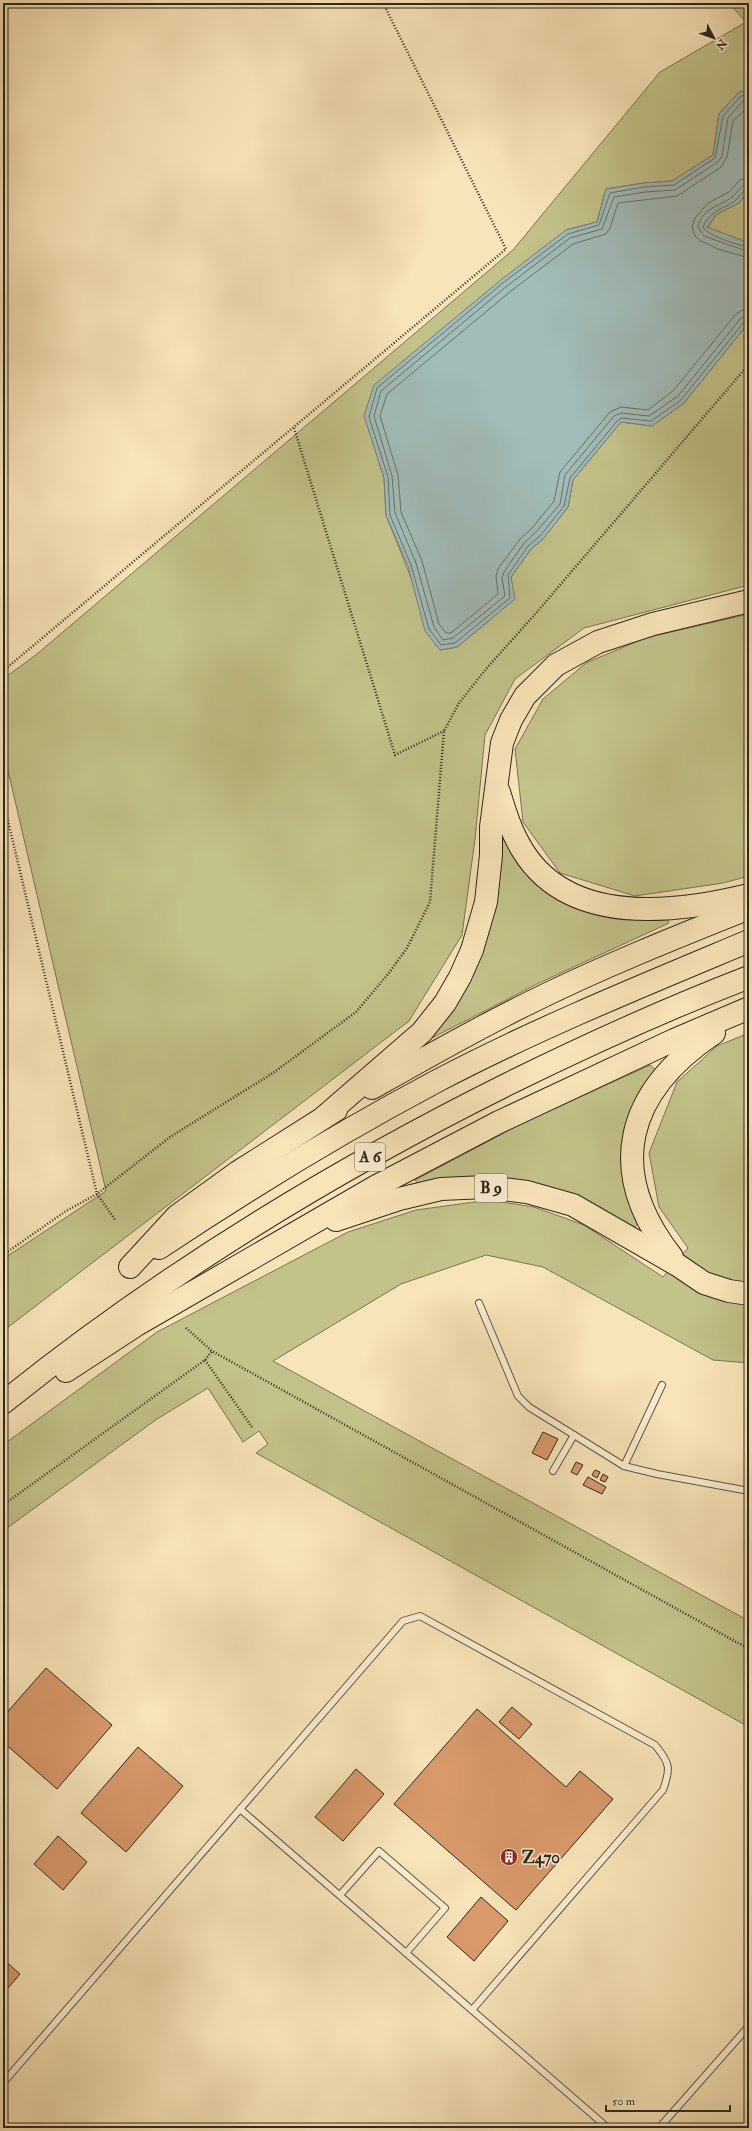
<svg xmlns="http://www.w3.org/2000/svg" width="752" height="2131" font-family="'IM FELL Double Pica',serif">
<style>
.green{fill:#c3c28a;stroke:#797454}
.water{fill:#a1bcb9;stroke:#73807b}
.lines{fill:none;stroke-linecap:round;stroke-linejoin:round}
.shore{stroke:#68716b;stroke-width:1}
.building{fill:#d9996b;stroke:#2f261d}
.service-casing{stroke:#615644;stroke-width:8}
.motorway-casing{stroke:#2f261d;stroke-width:24}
.path{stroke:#2f261d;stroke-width:2.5;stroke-dasharray:1 2;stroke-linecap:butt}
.service{stroke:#faedd1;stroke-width:6}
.motorway{stroke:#f7e4b8;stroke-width:22}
.labels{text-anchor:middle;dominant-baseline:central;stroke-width:3;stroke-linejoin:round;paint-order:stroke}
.shield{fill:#faedd1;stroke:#6c6253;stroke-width:1}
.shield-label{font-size:16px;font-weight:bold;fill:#2f261d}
.poi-label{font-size:17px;font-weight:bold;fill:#2f261d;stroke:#faedd1;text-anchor:start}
</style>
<rect width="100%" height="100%" fill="#f7e4b8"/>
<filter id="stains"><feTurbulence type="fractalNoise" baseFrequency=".005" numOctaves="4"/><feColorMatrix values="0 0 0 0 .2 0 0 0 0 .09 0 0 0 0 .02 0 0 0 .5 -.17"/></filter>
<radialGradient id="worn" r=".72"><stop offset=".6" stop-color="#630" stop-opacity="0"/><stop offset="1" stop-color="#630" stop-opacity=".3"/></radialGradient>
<!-- green -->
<g class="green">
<polygon points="729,3 749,3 749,91 739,92 719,114 713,155 672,181 644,183 606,189 597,222 566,230 379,463 384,478 386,515 440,650 457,647 489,621 511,577 531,549 543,539 568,507 573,480 621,422 652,426 684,403 749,322 749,585 584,628 515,679 485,735 475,839 462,935 409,1021 3,1331 3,1259 106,1191 3,749 3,679 37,654 513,250 660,72 746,22"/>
<polygon points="749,191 749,243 707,228 717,214 739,203"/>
<polygon points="749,614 749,876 723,883 635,896 560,873 523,822 515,749 543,699 586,663 645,638"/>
<polygon points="501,835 504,835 526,867 667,919 669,923 539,983 430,1039"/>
<polygon points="749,1033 749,1363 713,1360 543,1267 486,1255 401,1284 273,1361 749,1621 749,1727 256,1453 268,1444 259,1431 243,1442 208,1388 157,1419 3,1531 3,1445 157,1332 348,1232 416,1210 489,1200 534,1207 584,1225 663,1277 688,1248 659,1207 649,1153 677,1082 717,1046"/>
<polygon points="650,1065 656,1070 646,1088 639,1222 634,1228 592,1206 419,1185 415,1180 519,1125"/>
</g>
<!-- water -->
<polygon class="water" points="749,91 749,191 739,203 717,214 707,227 749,243 749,322 684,403 652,426 621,422 573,480 568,507 543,539 531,549 511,577 515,599 457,647 440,650 425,631 408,566 386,515 384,478 364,416 374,385 502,279 566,230 597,222 606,189 644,183 672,181 713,155 719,114 739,92"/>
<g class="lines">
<!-- shore -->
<g class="shore">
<polyline points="749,95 741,96 723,116 715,158 674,185 644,187 610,193 599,225 568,234 504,282 377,388 369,417 388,477 390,515 411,565 429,629 441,645 455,643 510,598 508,575 528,546 540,536 564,506 570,478 618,420 622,418 651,421 681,400 744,322 749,320"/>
<polyline points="749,100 743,101 728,118 722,156 718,162 675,190 645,192 614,197 602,229 570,238 507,286 381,391 374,416 392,476 395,513 416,563 434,627 443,640 453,638 505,596 502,578 504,572 524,543 536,532 560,504 565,475 614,416 621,413 649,416 678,396 741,318 749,315"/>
<polyline points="749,106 733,121 727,157 721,167 677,196 618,203 610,228 606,234 573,244 511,291 387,394 380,416 398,475 401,512 422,561 439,624 446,633 451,633 498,594 496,576 498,569 520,539 532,528 554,501 560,472 610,412 621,407 648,410 673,391 736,314 743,310 749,309"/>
<polyline points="749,178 740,180 729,192 708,203 695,218 692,227 695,236 701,241 718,249 749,258"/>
<path d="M749 184C740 184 739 192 732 197 720 206 701 209 698 227L704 236 749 252"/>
<path d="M749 189C742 190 740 197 735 201 722 209 709 212 703 227 706 235 740 246 749 247"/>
</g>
</g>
<!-- building -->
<g class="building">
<polygon points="543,1432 558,1439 547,1460 532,1453"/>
<polygon points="576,1462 583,1465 577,1475 571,1472"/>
<polygon points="595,1470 600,1472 597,1478 592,1475"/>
<polygon points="603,1474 608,1477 605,1482 600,1480"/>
<polygon points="588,1477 606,1487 602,1494 583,1485"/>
<polygon points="46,1668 112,1725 57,1789 3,1742 3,1717"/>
<polygon points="512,1707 532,1724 519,1739 499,1722"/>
<polygon points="477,1709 566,1787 580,1771 613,1799 516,1910 394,1804"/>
<polygon points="138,1747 183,1786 126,1852 81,1813"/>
<polygon points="356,1769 384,1794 343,1841 315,1817"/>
<polygon points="58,1836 87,1862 63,1890 34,1864"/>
<polygon points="481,1897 508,1921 474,1961 447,1937"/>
<polygon points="3,1959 20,1974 3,1994"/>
</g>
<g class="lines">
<defs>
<g id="service">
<polyline points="479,1303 518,1396 529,1407 574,1435"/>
<polyline points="624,1466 662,1385"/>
<polyline points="553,1471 574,1435 624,1466 657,1474 749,1491"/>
<polyline points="240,1809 608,2128"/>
<polyline points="340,1895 379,1851 445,1908 406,1953"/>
<path d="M3 2083 403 1621 420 1616 655 1745C670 1763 671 1768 663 1790L472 2010"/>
<polyline points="659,2128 749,2026"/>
</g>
<g id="motorway">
<path d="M499 792C505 812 511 832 523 851 570 927 676 913 749 895"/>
<path d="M372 1088C423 1059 474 1030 527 1004 599 968 674 938 749 908"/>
<polyline points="324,1117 422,1032 445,1003 460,977 472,950 486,902 491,855 491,827 502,743 511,720 525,696 556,665 598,642 653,624 749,601"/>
<polyline points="336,1220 399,1199 441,1189 486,1187 527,1192 573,1205 679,1266 704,1283 729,1291 749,1294"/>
<path d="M159 1248C249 1188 341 1132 437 1081 538 1028 644 985 749 941"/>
<path d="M672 1257C604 1170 626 1092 714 1033"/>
<polyline points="130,1267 177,1216 238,1172 336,1110"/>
<polyline points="66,1371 138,1324 375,1187 499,1122 674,1040 749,1008"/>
<path d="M3 1403C158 1278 329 1173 508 1084 587 1045 666 1009 749 977"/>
</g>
</defs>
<!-- service casing -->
<use href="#service" class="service-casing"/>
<!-- motorway casing -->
<use href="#motorway" class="motorway-casing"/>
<!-- path -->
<g class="path">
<polyline points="294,428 395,755 444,731"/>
<polyline points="3,671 506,249 383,3"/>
<polyline points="3,800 97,1194 116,1221"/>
<polyline points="3,1255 66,1211 97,1194 170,1137 273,1073 356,1012 389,973 407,948 430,902 444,731 459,703 486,669 537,612 749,364"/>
<polyline points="186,1328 212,1351 749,1649"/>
<polyline points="205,1360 252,1427"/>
<polyline points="3,1505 205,1360 212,1351"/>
</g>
<!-- service -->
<use href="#service" class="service"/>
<!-- motorway -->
<use href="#motorway" class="motorway"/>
</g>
<!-- icons -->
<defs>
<symbol id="building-disc" viewBox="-11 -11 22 22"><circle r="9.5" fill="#8f2418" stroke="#faedd1"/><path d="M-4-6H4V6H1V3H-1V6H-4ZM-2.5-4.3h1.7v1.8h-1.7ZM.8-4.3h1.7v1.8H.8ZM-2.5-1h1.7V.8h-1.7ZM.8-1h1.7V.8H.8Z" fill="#fff"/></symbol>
</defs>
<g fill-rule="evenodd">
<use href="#building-disc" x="499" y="1847" width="20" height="20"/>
</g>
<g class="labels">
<!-- shield labels -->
<g class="shield">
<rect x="355" y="1143" width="30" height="28" rx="3"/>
<rect x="475" y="1174" width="32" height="28" rx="3"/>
</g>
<g class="shield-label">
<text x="370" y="1157">A 6</text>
<text x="491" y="1188">B 9</text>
</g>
<!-- poi labels -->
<g class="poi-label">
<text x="522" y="1857">Z470</text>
</g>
</g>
<!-- margin -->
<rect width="752" height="2131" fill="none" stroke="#f7e4b8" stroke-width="16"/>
<rect x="4" y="4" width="744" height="2123" fill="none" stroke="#2f261d" stroke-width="2"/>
<rect x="8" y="8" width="736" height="2115" fill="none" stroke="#2f261d"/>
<!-- north arrow -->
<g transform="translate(714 38) rotate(131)" stroke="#faedd1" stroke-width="3" paint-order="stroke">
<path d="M0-3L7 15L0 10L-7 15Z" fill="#2f261d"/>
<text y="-6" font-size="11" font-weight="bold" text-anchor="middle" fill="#2f261d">N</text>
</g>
<!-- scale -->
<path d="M606 2105v6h124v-6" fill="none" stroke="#2f261d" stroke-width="2"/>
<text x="612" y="2105" font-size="12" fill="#2f261d" stroke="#faedd1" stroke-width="3" paint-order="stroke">50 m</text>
<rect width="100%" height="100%" filter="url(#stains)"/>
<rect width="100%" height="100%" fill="url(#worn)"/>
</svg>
